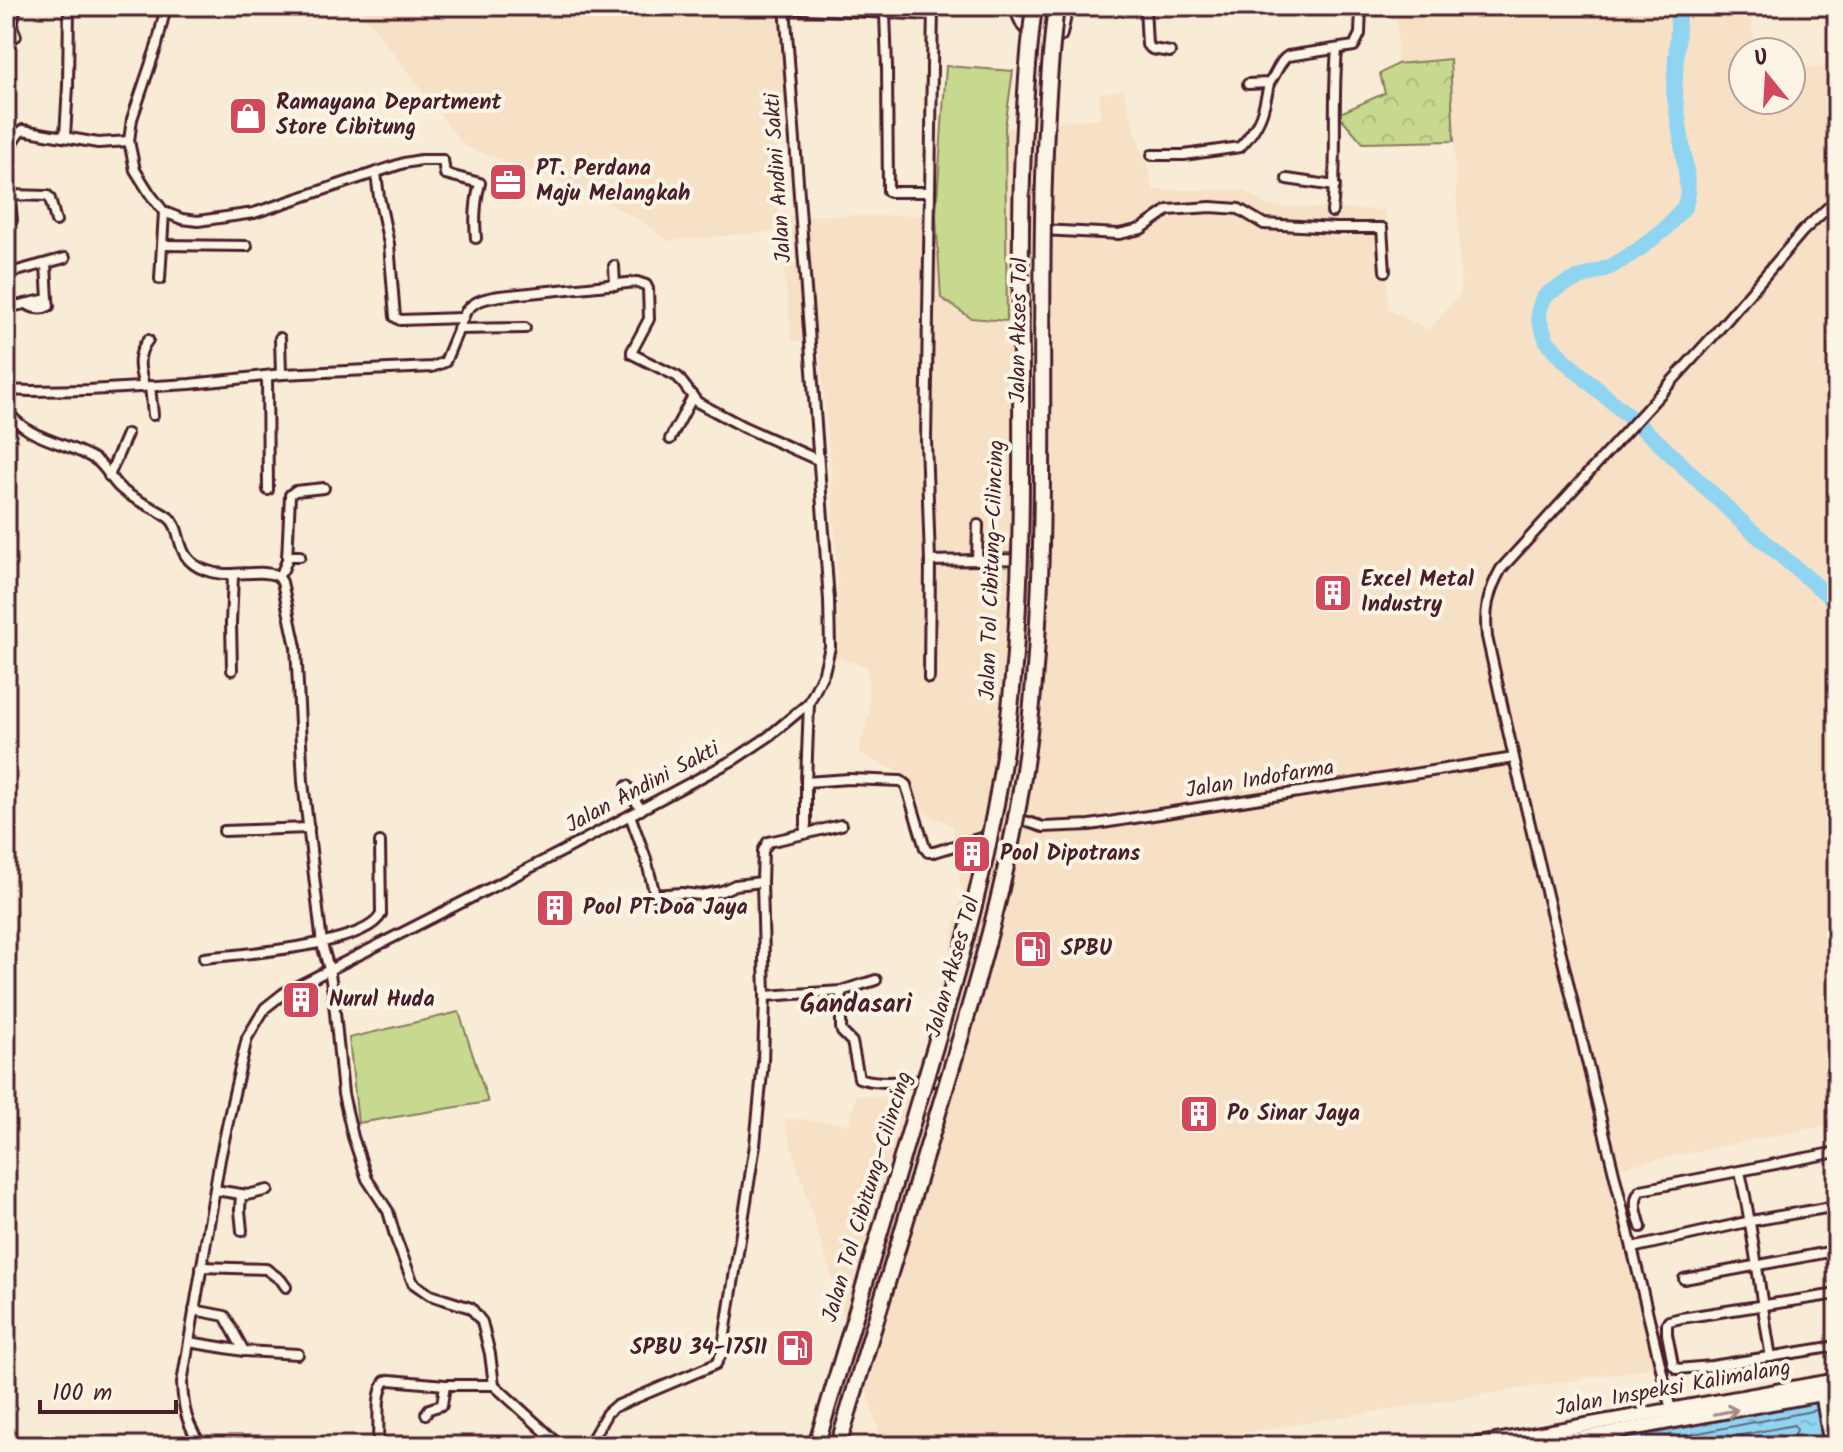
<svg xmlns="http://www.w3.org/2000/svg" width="1843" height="1452" font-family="Kalam,sans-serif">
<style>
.built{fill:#f6e1c6}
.grass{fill:#c6d98e;stroke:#887c5c;stroke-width:2}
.forest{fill:url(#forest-crowns);stroke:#887c5c;stroke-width:2}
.water{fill:url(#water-ripples);stroke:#738ca2;stroke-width:2}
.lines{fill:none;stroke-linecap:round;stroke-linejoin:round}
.shore{stroke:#66677a;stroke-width:2}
.river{stroke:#8fd4f1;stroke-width:16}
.minor-casing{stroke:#4a1f2b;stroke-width:14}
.primary-casing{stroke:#4a1f2b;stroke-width:18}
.trunk-casing{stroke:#4a1f2b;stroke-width:20}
.minor{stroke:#fcf5e5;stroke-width:8}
.primary{stroke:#fcf5e5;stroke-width:12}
.trunk{stroke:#fcf5e5;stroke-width:14}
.motorway-bridge-casing{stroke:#4a1f2b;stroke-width:20;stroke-linecap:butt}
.motorway-bridge{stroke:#fcf5e5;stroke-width:14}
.oneway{stroke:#a38a88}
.labels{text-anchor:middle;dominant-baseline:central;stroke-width:8;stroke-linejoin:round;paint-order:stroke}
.poi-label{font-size:22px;font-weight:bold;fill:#4a1f2b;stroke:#fcf5e5;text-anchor:start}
.street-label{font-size:22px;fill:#4a1f2b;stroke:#fcf5e5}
.quarter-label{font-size:26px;font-weight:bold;fill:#4a1f2b;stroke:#fcf5e5}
</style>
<defs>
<pattern id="forest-crowns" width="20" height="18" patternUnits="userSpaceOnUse" patternTransform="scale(2)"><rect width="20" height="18" fill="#c6d98e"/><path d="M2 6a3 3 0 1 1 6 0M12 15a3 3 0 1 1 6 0" fill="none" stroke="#acba7b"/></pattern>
<pattern id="water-ripples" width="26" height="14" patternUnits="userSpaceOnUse" patternTransform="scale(2)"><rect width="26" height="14" fill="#8fd4f1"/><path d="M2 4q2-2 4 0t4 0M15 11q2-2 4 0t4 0" fill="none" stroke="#7db6cf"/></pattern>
</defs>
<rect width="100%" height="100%" fill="#f9ecd7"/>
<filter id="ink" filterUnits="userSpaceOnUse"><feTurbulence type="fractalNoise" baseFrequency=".0125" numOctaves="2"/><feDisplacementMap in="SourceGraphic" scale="16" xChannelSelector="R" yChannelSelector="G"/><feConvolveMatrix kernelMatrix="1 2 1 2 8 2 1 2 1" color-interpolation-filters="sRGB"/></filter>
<g filter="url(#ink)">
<!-- built -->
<polygon class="built" points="357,6 780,6 788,108 769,119 777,147 779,216 936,215 941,298 1007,248 1005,127 1100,118 1099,94 1123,89 1154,190 1244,190 1267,206 1385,210 1388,309 1429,330 1461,292 1450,59 1397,64 1397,6 1726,6 1750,8 1755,52 1743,52 1743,100 1791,100 1791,67 1837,66 1837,1123 1606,1170 1657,1367 1161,1446 883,1446 783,1118 849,1124 856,1095 947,1101 986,954 950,949 961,889 954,846 953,826 920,811 910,777 858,753 869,713 868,667 836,658 839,605 830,460 819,344 792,341 779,231 669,241 641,221 595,196 464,146"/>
<!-- grass -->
<g class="grass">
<polygon points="946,66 1013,71 1005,127 1007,321 971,318 941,298 936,215"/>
<polygon points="459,1012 488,1102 358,1123 349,1038"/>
</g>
<!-- forest -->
<polygon class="forest" points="1450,59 1454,141 1363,143 1338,114 1385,93 1380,74 1397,64"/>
<!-- water -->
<polygon class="water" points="1837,1399 1837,1438 1789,1446 1589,1446"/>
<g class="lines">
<!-- shore -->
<g class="shore">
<polyline points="1631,1446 1817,1410"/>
<polyline points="1683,1446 1794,1425 1797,1430 1793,1439 1792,1446"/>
</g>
<!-- river -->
<polyline class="river" points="1677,6 1678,28 1674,91 1686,171 1688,193 1685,206 1664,230 1638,250 1612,266 1567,283 1550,292 1542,300 1539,310 1539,320 1547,341 1565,361 1657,441 1746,526 1837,603"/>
<defs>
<g id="minor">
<polyline points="16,6 12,26 16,36"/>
<polyline points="1145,6 1147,45 1152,49 1170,52"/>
<polyline points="785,8 933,15"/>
<polyline points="885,14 887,67 888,191 890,192 929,192"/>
<path d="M1248 84 1269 83C1276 75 1279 61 1288 56L1354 46 1360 34 1361 6"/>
<polyline points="65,136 68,86 69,6"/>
<polyline points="6,152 19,133 23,130 98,143 129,141"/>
<path d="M1152 155H1184L1240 147C1260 126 1264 111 1269 83"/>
<polyline points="6,163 11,195 48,196 50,199 56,221"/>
<polyline points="376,173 379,197 389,244 395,317 400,320 462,318"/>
<polyline points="1287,179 1335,186"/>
<polyline points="11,195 10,203 12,220"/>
<path d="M164 212 182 219 198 221 254 213 404 163 421 160H443L445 174 480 183C475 202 474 218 476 238"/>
<path d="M1332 212C1338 158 1332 104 1337 50"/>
<polyline points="1042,230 1119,234 1141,229 1168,210 1211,207 1239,209 1264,224 1336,228 1382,228 1385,271"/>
<polyline points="163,245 247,246"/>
<polyline points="614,266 615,285"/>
<polyline points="6,274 65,258"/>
<polyline points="160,279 164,212 150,194 135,170 129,141 132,119 157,45 166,6"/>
<path d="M27 304C33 309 42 310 49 306L48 299"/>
<polyline points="6,308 48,299 46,264"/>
<polyline points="458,329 525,328"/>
<polyline points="280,338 281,374"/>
<polyline points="267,376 268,490"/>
<path d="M144 386C139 369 136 355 148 340"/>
<polyline points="150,386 153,415"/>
<path d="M6 390 31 391 89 390 190 384 283 374 432 367 445 362 466 311C475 300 487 298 500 296L637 282 646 285 648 289 649 319 632 351V354L678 377 697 402 744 427 818 460"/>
<path d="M6 409C27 441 66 441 96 460 106 467 111 480 120 488 134 501 153 506 168 517 185 530 172 558 205 570 231 580 256 567 278 576"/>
<polyline points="670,439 692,398"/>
<polyline points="109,476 127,434"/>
<polyline points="287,556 300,556"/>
<polyline points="977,559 978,525"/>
<polyline points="930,561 1022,559"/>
<polyline points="278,576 282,582 296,647 303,782 322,944 329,969 333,992 343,1094 353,1137 367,1179 388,1211 396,1239 413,1283 430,1295 471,1308 482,1322 490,1354 494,1385 561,1446"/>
<polyline points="278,576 283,570 287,560 290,495 295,491 324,488"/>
<polyline points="232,670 231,623 233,576"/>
<polyline points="929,678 930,561 926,440 933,6"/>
<polyline points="806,782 849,779 901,781 906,785 925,848 928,852 934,852 991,835"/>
<polyline points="627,786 641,810"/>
<polyline points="630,815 646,859 655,895 681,893 701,895 722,891 735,885 762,882"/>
<polyline points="1013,817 1043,827 1090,825 1514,758"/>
<polyline points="224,831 309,828"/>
<polyline points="804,834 841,825"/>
<path d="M204 958C239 954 367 946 381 914L380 842"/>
<path d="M841 991V1028L842 1032 852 1042 859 1078C885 1087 915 1077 942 1082"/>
<polyline points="765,996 841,991 876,980"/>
<path d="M1740 1172C1754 1233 1760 1295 1771 1357"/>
<polyline points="215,1190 247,1195 268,1190"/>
<polyline points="241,1194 240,1210 242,1231"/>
<path d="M1641 1227C1638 1215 1631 1200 1641 1190L1837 1152"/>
<polyline points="1632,1248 1751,1221 1837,1206"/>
<polyline points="201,1267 266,1269 281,1280 286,1287"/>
<polyline points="1684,1279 1829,1252"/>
<polyline points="1837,1294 1681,1318 1669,1321 1667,1324 1667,1334 1673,1365 1677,1369 1712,1366 1837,1346"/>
<polyline points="194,1310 225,1316 244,1351"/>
<polyline points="189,1342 244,1351 298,1354"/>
<polyline points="426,1414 429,1409 442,1405 445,1385"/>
<path d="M1672 1414 1514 758 1487 637C1484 611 1488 592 1501 569L1714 335 1803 231 1837 199"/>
<path d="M202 1446C187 1425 183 1409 182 1383L220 1159 233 1098 247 1038 265 1008 284 993 561 852 735 759 768 737 809 703 824 672 830 647 829 600 785 6"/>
<path d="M377 1446C381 1424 374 1400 385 1381L390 1380 445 1385H494"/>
<polyline points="588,1446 607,1413 614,1407 716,1364 722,1353 755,1145 763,1062 765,996 762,882 763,851 768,842 804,834 806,825 806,782 809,703"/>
</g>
<g id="primary">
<polyline points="1821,1386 1831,1446"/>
<polyline points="1468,1446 1837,1380"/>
<polyline points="1539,1446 1837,1391"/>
</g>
<g id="trunk">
<polyline points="1016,6 1025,25"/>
<polyline points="1059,34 1065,6"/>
</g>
</defs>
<!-- minor casing -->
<use href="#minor" class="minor-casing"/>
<!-- primary casing -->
<use href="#primary" class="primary-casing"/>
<!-- trunk casing -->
<use href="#trunk" class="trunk-casing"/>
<!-- minor -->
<use href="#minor" class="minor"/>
<!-- primary -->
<use href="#primary" class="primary"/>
<!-- trunk -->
<use href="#trunk" class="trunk"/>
<defs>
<g id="motorway-bridge">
<path d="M816 1446C851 1331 885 1215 919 1100 954 985 988 869 1005 749 1039 503 1004 253 1034 6"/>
<path d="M838 1446C873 1328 909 1211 944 1093 978 980 1012 866 1027 749 1058 502 1027 253 1056 6"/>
</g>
</defs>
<!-- motorway-bridge casing -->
<use href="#motorway-bridge" class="motorway-bridge-casing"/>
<!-- motorway-bridge -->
<use href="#motorway-bridge" class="motorway-bridge"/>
</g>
<!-- one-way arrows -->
<defs><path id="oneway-shaft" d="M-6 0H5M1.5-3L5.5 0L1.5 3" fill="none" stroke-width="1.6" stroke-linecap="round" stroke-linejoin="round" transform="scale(2)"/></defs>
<use class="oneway" href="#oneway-shaft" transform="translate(1726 1412) rotate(-11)"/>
</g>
<!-- icons -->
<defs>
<symbol id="shop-square" viewBox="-11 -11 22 22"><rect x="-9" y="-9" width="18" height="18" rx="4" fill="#d1495b" stroke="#fcf5e5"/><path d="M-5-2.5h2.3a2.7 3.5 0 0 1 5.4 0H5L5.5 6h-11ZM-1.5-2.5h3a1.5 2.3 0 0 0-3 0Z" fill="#fff"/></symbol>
<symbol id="office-square" viewBox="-11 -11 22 22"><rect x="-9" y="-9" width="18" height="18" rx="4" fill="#d1495b" stroke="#fcf5e5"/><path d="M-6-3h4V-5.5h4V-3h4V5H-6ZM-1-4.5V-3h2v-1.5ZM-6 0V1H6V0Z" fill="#fff"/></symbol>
<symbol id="building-square" viewBox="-11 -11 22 22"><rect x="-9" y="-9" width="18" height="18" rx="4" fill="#d1495b" stroke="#fcf5e5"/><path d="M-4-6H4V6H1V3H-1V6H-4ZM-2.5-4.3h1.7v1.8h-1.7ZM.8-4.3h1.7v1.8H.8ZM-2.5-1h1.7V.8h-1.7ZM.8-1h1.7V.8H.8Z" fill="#fff"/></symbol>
<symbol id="fuel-square" viewBox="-11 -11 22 22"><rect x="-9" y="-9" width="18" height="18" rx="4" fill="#d1495b" stroke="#fcf5e5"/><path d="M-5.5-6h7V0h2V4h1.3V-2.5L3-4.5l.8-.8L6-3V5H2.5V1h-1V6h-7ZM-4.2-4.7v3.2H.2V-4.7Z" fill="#fff"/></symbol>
</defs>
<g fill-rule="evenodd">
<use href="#shop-square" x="226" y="94" width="44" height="44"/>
<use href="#office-square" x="486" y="160" width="44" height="44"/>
<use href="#building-square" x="1311" y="571" width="44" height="44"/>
<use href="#building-square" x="950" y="832" width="44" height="44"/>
<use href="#building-square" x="533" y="886" width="44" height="44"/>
<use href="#fuel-square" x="1011" y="927" width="44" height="44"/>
<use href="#building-square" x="279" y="978" width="44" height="44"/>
<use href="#building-square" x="1177" y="1092" width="44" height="44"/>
<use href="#fuel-square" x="773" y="1326" width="44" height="44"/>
</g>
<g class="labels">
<!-- poi labels -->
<g class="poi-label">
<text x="276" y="103">Ramayana Department<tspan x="276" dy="25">Store Cibitung</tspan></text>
<text x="536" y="169">PT. Perdana<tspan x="536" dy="25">Maju Melangkah</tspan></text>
<text x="1361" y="580">Excel Metal<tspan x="1361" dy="25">Industry</tspan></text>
<text x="1000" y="854">Pool Dipotrans</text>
<text x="583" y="908">Pool PT.Doa Jaya</text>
<text x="1061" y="949">SPBU</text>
<text x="329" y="1000">Nurul Huda</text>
<text x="1227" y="1114">Po Sinar Jaya</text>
<text x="767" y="1348" text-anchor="end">SPBU 34-17511</text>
</g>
<!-- street labels -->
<g class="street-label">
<text transform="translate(779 178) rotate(-94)">Jalan Andini Sakti</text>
<text transform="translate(1020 330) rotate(-89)">Jalan Akses Tol</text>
<text transform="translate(993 570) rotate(-88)">Jalan Tol Cibitung–Cilincing</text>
<text transform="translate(1260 780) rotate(-9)">Jalan Indofarma</text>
<text transform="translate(643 788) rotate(-28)">Jalan Andini Sakti</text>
<text transform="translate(954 967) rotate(-74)">Jalan Akses Tol</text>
<text transform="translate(868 1197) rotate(-73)">Jalan Tol Cibitung–Cilincing</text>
<text transform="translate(1673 1389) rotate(-10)">Jalan Inspeksi Kalimalang</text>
</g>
<!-- quarter labels -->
<g class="quarter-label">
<text x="856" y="1005">Gandasari</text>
</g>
</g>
<!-- margin -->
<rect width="1843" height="1452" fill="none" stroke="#fcf5e5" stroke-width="32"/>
<rect x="16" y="16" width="1811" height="1420" fill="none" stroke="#4a1f2b" stroke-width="3" filter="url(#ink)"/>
<!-- north arrow -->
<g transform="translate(1767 76) rotate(342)"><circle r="38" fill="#fcf5e5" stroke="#b59f9b" stroke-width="2"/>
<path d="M0-6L14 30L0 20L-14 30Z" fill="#d1495b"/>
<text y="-12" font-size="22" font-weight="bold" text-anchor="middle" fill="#4a1f2b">U</text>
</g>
<!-- scale -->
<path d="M40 1400v12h136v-12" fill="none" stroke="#4a1f2b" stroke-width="4"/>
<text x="52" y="1400" font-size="24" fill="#4a1f2b" stroke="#fcf5e5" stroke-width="6" paint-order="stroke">100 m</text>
</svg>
